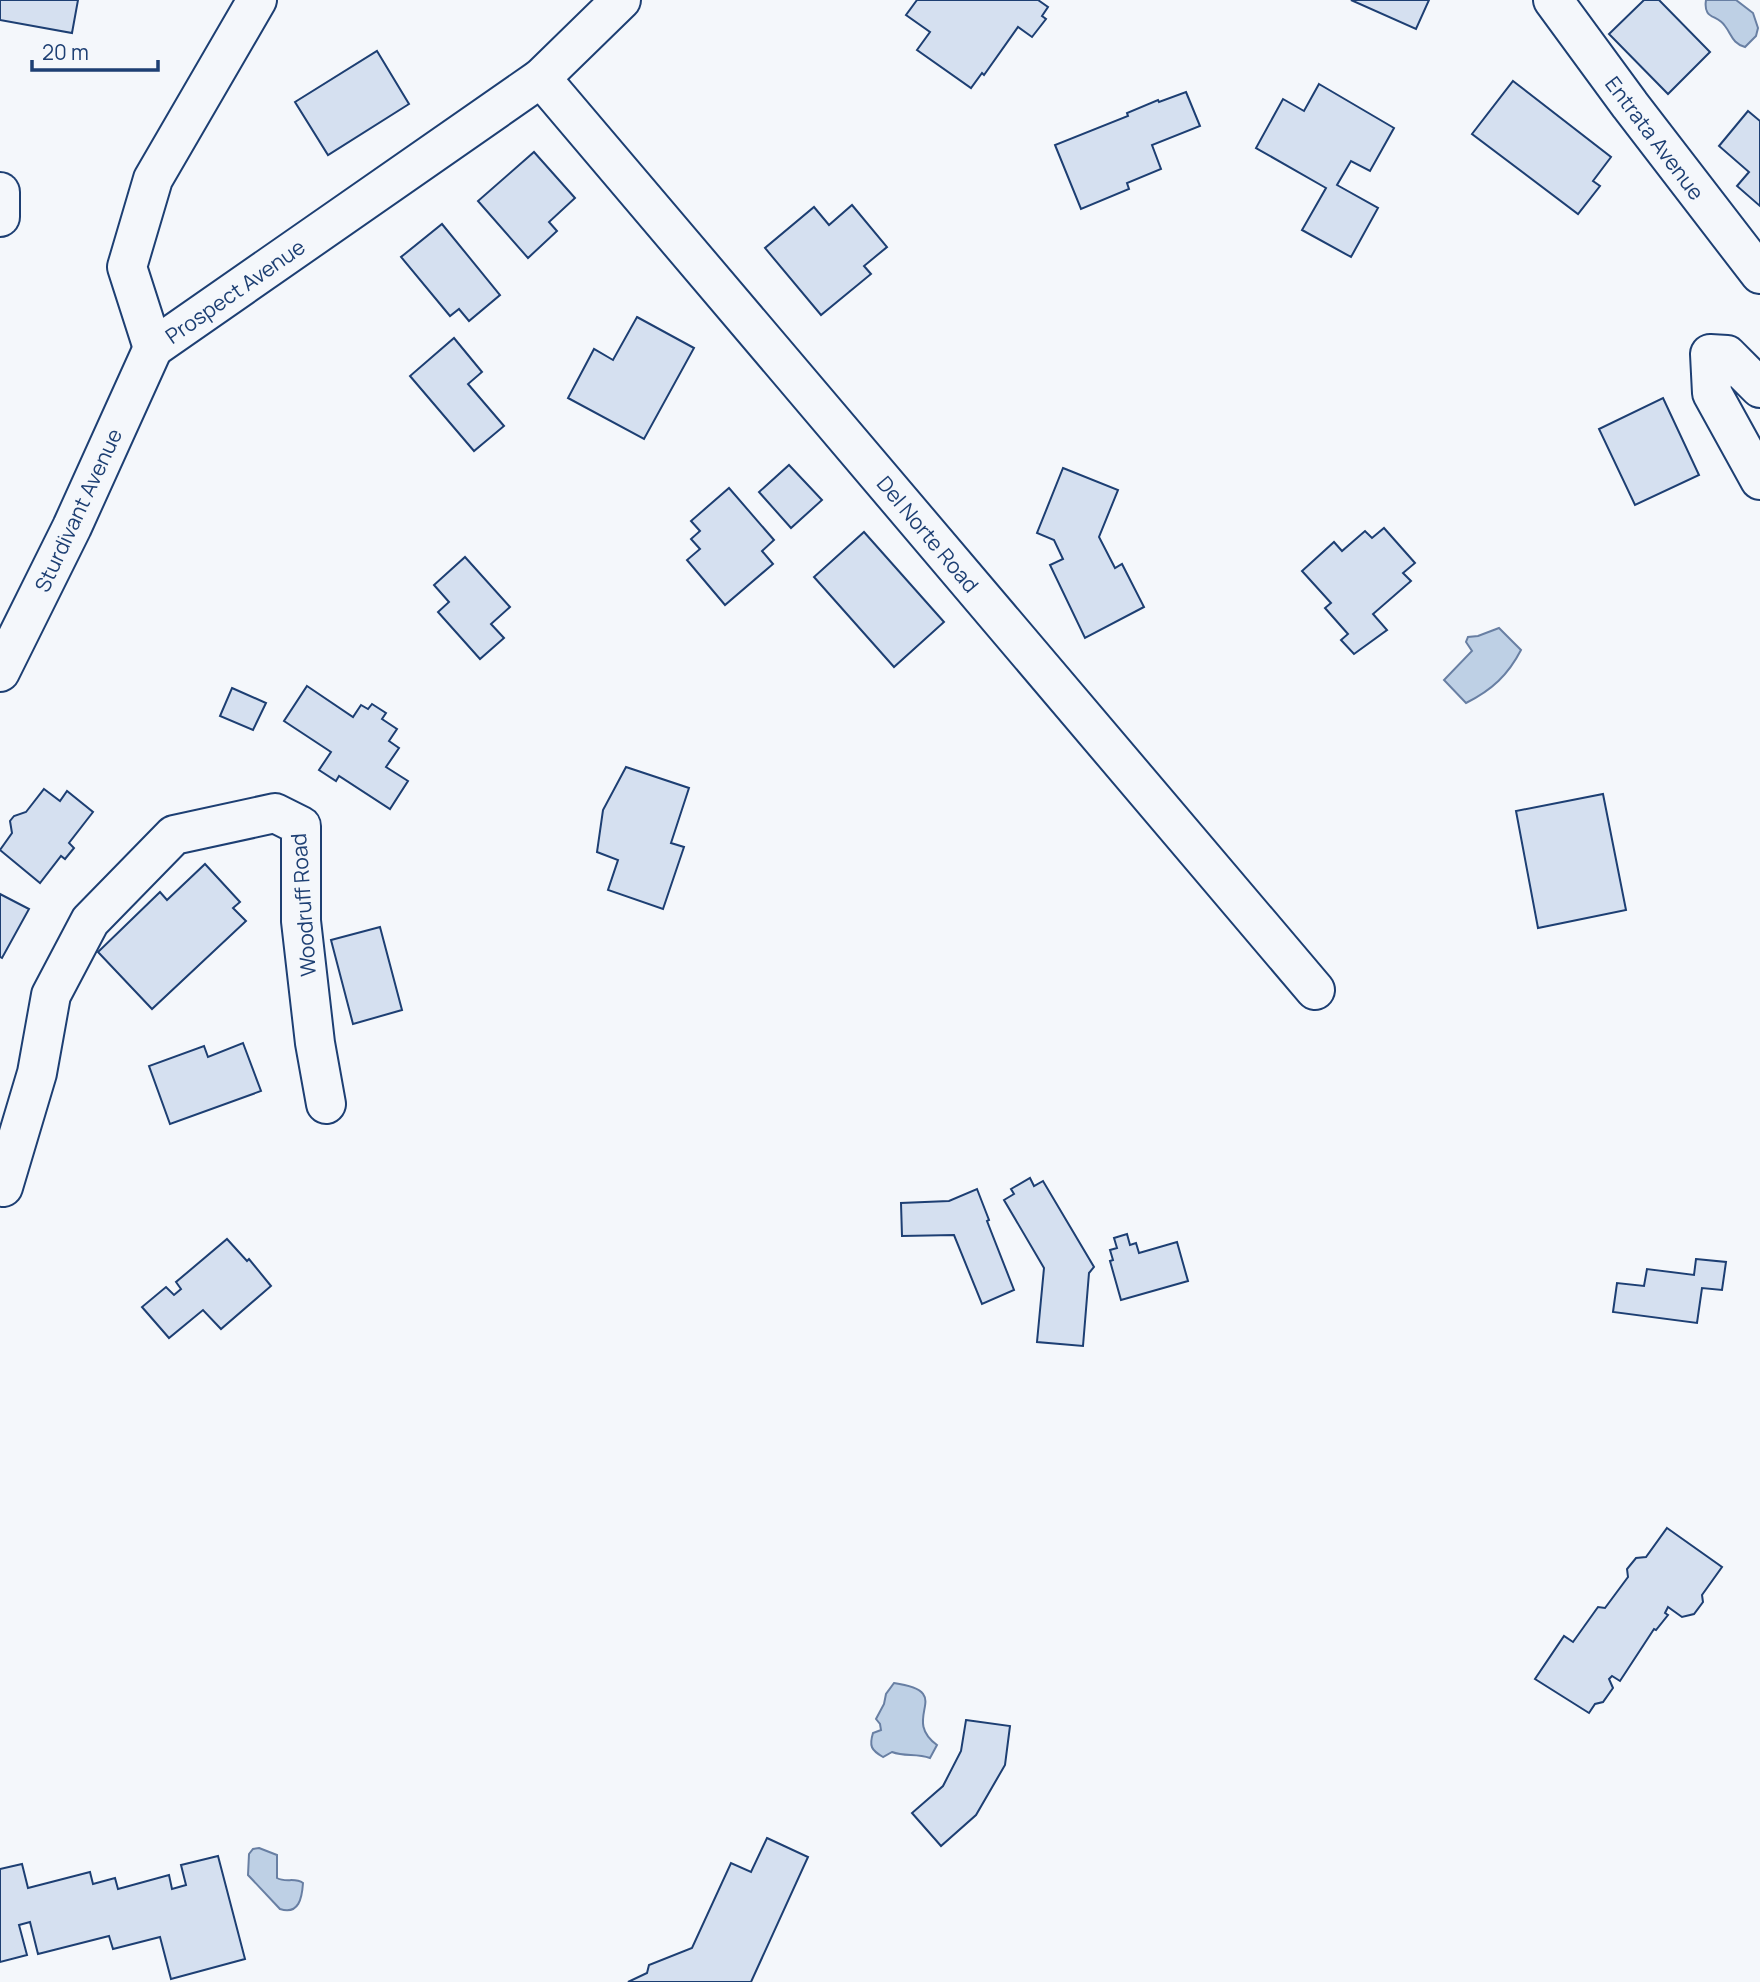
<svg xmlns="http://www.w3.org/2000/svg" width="1760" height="1982" font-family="Manrope,sans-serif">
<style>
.water{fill:#bed0e5;stroke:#687fa3;stroke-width:2}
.building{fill:#d5e0f0;stroke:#1d3f73;stroke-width:2}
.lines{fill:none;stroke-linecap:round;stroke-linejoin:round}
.street-casing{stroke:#1d3f73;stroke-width:42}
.street{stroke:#f4f7fb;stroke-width:38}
.labels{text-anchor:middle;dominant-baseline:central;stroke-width:5;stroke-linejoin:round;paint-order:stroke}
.street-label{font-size:21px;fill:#1d3f73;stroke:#f4f7fb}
</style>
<rect width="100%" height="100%" fill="#f4f7fb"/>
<!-- water -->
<g class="water">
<path d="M1706 0H1736L1753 13 1758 28 1756 36 1745 47C1732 43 1732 35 1725 26 1717 14 1703 20 1706 0Z"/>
<path d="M1499 628 1521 650C1508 675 1492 690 1466 703L1444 680 1472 651 1466 642 1468 637 1478 636Z"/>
<path d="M894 1683C957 1692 899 1717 937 1745L930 1758C916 1753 905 1757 892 1752L883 1757C871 1750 869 1746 873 1733L881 1730 880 1724 876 1719 884 1704 886 1694Z"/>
<path d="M259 1848 277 1855V1878C286 1883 295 1877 303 1883 302 1898 299 1915 280 1909L248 1875 249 1854 253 1849Z"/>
</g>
<!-- building -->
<g class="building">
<polygon points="0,0 78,0 72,33 0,20"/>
<polygon points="917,0 1038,0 1048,7 1042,16 1046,19 1032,37 1018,27 984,75 982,73 971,88 917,50 930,32 906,15"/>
<polygon points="1351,0 1429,0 1416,29"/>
<polygon points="1644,0 1659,0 1710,52 1668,94 1609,34"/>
<polygon points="377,51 409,104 328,155 295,102"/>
<polygon points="1513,81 1611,157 1593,181 1600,186 1578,214 1472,134"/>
<polygon points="1319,84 1394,128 1370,171 1351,161 1337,185 1378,208 1351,257 1302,230 1326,188 1256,148 1283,99 1304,111"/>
<polygon points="1186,92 1200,126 1152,145 1161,169 1127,183 1129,189 1081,209 1055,145 1128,116 1127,113 1158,100 1159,102"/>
<polygon points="1748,111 1760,121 1760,206 1737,186 1749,172 1719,146"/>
<polygon points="534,152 575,198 549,222 557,231 528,258 478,201"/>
<polygon points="852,205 887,247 864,266 871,274 821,315 765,248 814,207 829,225"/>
<polygon points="442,224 500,295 469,321 459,309 450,316 401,257"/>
<polygon points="637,317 694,348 644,439 568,398 594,349 613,360"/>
<polygon points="454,338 482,372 468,384 504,426 474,451 410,376"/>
<polygon points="1663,398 1699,475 1635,505 1599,429"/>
<polygon points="789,465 822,500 791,528 759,492"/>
<polygon points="1063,468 1118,490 1099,537 1115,568 1122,564 1144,607 1085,638 1050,565 1063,559 1054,540 1037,533"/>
<polygon points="729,488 774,540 762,551 773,564 725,605 687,560 700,549 691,539 700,531 691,521"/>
<polygon points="1384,528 1415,563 1403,573 1411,581 1373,614 1387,630 1354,654 1341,640 1348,634 1325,608 1331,603 1302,571 1334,542 1342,551 1365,531 1372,538"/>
<polygon points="864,532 944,622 894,667 814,577"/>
<polygon points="465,557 510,607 491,624 504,638 480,659 438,612 449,602 434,585"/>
<polygon points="307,686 353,717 361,705 368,709 372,704 386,713 382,719 397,729 389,741 399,748 386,767 408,781 390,809 339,776 336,781 319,770 331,752 284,721"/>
<polygon points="232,688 266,703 253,730 220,716"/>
<polygon points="626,767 689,788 671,843 684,847 663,909 608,890 618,860 597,852 603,810"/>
<polygon points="44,789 60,801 67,791 93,812 69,843 74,848 65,859 61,856 40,883 0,850 12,833 10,821 14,816 26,812"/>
<polygon points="1603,794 1626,910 1538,928 1516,811"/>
<polygon points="205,864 240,902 233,908 246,921 152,1009 98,952 160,892 167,900"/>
<polygon points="0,894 29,909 2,958 0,957"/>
<polygon points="380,927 402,1010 353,1024 331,940"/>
<polygon points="243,1043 261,1091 170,1124 149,1066 204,1046 208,1057"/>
<polygon points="1030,1178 1034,1186 1043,1181 1094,1267 1089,1273 1083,1346 1037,1342 1044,1268 1004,1200 1014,1194 1011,1189"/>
<polygon points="977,1189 989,1220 987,1221 1014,1290 982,1304 954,1235 902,1236 901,1203 949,1201"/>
<polygon points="1127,1234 1130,1245 1136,1243 1139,1253 1177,1242 1188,1281 1121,1300 1110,1261 1113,1260 1110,1250 1117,1248 1114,1238"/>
<polygon points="227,1239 247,1261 249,1259 271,1286 221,1329 203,1310 169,1338 142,1307 166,1287 174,1295 181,1289 176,1282"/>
<polygon points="1696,1259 1726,1262 1722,1290 1702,1288 1697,1323 1613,1312 1617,1283 1644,1286 1647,1269 1694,1275"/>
<polygon points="1667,1528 1722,1567 1702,1595 1703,1602 1694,1614 1682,1617 1668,1607 1665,1613 1668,1615 1656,1630 1654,1629 1620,1681 1612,1676 1609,1679 1613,1688 1603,1702 1595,1704 1589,1713 1535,1679 1564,1636 1573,1642 1598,1607 1605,1608 1628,1577 1627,1569 1636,1558 1646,1557"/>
<polygon points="966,1720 1010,1726 1005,1765 976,1815 941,1846 912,1813 943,1786 961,1751"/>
<polygon points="767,1838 808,1857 751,1982 628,1982 647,1973 649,1965 692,1948 731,1863 751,1872"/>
<polygon points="218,1856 245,1959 171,1979 160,1937 113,1949 109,1936 38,1954 30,1922 19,1925 27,1955 0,1962 0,1869 22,1864 28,1888 90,1872 93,1884 115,1878 118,1889 169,1875 172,1889 186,1885 181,1865"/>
</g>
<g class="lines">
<defs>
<g id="street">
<polyline points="1553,0 1630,105 1760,274"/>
<polyline points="541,78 1315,990"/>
<polyline points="0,192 0,217"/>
<polyline points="153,348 541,78 621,0"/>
<polyline points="153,348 127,267 153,179 257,0"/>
<polyline points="1760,388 1727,355 1710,354 1712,393 1760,480"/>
<polyline points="0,672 72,527 153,348"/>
<polyline points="3,1187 37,1073 51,995 90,921 174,835 275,813 301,826 301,921 315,1043 326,1104"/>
</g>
</defs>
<!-- street casing -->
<use href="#street" class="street-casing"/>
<!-- street -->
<use href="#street" class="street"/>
</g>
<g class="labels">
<!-- street labels -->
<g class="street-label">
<text transform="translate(1655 138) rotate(53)">Entrata Avenue</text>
<text transform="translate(235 291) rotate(-35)">Prospect Avenue</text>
<text transform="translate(78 510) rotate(-65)">Sturdivant Avenue</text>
<text transform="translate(928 534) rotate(50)">Del Norte Road</text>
<text transform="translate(303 905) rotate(-94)">Woodruff Road</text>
</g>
</g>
<!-- scale -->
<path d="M32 60v10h126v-10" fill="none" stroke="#1d3f73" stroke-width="3.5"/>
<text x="42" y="60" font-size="21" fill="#1d3f73" stroke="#f4f7fb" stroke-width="5" paint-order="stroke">20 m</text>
</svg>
